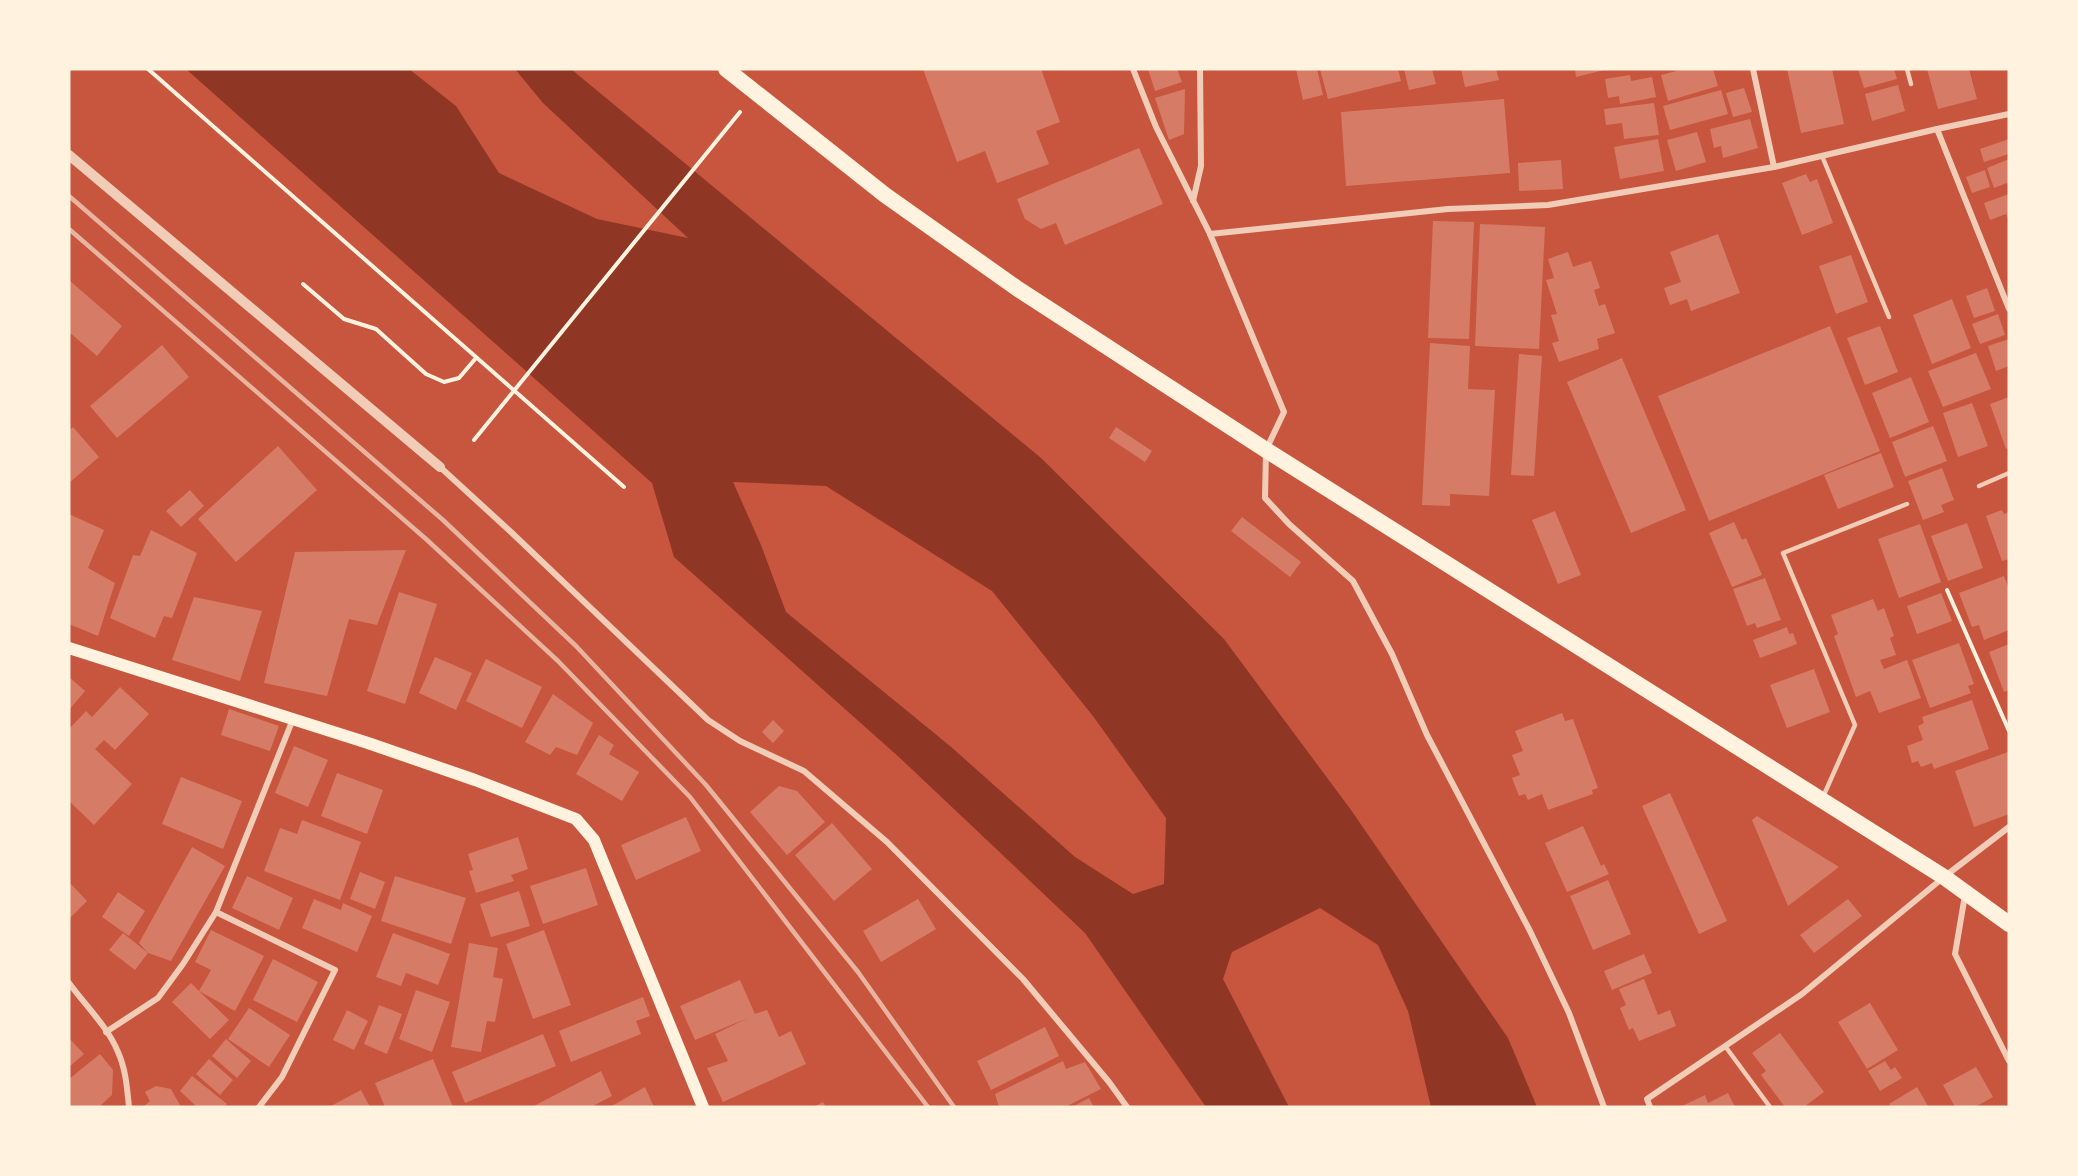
<svg xmlns="http://www.w3.org/2000/svg" width="2078" height="1176" font-family="Merriweather,serif">
<style>
.water{fill:#8f3625;fill-rule:evenodd}
.building{fill:#d67c66}
.lines{fill:none;stroke-linecap:round;stroke-linejoin:round}
.path{stroke:#fff3e0;stroke-width:4}
.service{stroke:#f1ccb7;stroke-width:4.5}
.minor{stroke:#f1ccb7;stroke-width:6}
.tertiary{stroke:#f1ccb7;stroke-width:10}
.secondary{stroke:#fff3e0;stroke-width:12}
.trunk{stroke:#fff3e0;stroke-width:16}
.rail{stroke:#e9b49f;stroke-width:4.5}
</style>
<rect width="100%" height="100%" fill="#c8553d"/>
<!-- water -->
<path class="water" d="M186 69H409L456 106 499 173 597 219 688 238 543 103 515 69H571L1041 458 1224 639 1351 810 1508 1038 1537 1107H1431L1408 1011 1378 945 1320 908 1232 952 1223 979 1289 1107H1206L1085 933 900 758 674 557 652 483ZM733 482 826 486 992 591 1093 716 1166 818 1164 884 1133 894 1075 857 950 746 786 612 761 545Z"/>
<!-- building -->
<g class="building">
<polygon points="923,69 1041,69 1060,122 1036,131 1049,164 997,183 985,151 957,162"/>
<polygon points="1148,69 1177,69 1182,82 1155,91"/>
<polygon points="1296,69 1317,69 1323,95 1303,100"/>
<polygon points="1320,69 1398,69 1401,81 1328,99"/>
<polygon points="1404,69 1432,69 1436,84 1409,90"/>
<polygon points="1461,69 1496,69 1499,80 1465,87"/>
<polygon points="1575,69 1604,69 1604,70 1576,77"/>
<polygon points="1684,69 1713,69 1718,86 1668,101 1661,75"/>
<polygon points="1787,69 1832,69 1844,124 1801,133"/>
<polygon points="1858,69 1894,69 1897,79 1864,88"/>
<polygon points="1927,69 1969,69 1977,99 1938,109"/>
<polygon points="1630,75 1631,81 1652,77 1656,97 1620,104 1619,96 1608,98 1605,79"/>
<polygon points="1898,85 1905,111 1872,121 1865,94"/>
<polygon points="1744,88 1752,112 1733,117 1726,93"/>
<polygon points="1185,89 1184,134 1169,140 1155,98"/>
<polygon points="1721,90 1728,114 1670,130 1663,106"/>
<polygon points="1504,99 1510,173 1346,186 1341,112"/>
<polygon points="1654,103 1659,135 1624,139 1622,123 1606,125 1604,109"/>
<polygon points="1750,119 1758,148 1723,158 1721,146 1714,148 1710,129"/>
<polygon points="1697,132 1706,162 1676,171 1667,140"/>
<polygon points="1658,139 1664,171 1620,179 1614,147"/>
<polygon points="2009,139 2009,154 1984,162 1980,149"/>
<polygon points="1139,148 1163,204 1065,245 1056,223 1041,229 1025,219 1017,199"/>
<polygon points="2009,159 2009,188 2007,183 1994,188 1987,168"/>
<polygon points="1561,160 1563,189 1519,191 1518,163"/>
<polygon points="1985,170 1990,187 1972,193 1966,177"/>
<polygon points="1806,174 1810,182 1817,179 1833,223 1802,235 1782,183"/>
<polygon points="2009,194 2009,220 2006,214 1990,220 1984,203"/>
<polygon points="1433,221 1474,222 1469,339 1428,338"/>
<polygon points="1480,224 1545,227 1539,349 1475,346"/>
<polygon points="1718,234 1740,293 1691,311 1687,299 1670,305 1664,288 1681,282 1670,252"/>
<polygon points="1568,252 1573,267 1591,261 1600,288 1594,290 1599,306 1605,304 1615,333 1597,339 1599,349 1559,362 1552,343 1559,341 1551,315 1557,314 1546,280 1554,278 1548,259"/>
<polygon points="1851,255 1868,302 1836,314 1819,266"/>
<polygon points="69,280 122,326 97,356 69,332"/>
<polygon points="1987,288 1995,311 1974,318 1966,296"/>
<polygon points="1952,299 1971,348 1932,364 1913,315"/>
<polygon points="1998,314 2005,335 1980,344 1972,324"/>
<polygon points="1830,326 1880,451 1709,521 1658,396"/>
<polygon points="1880,326 1898,372 1865,385 1847,338"/>
<polygon points="2009,339 2009,366 1996,371 1988,346"/>
<polygon points="1430,343 1470,346 1468,389 1495,390 1489,496 1450,494 1450,506 1422,505"/>
<polygon points="162,345 189,377 117,438 90,406"/>
<polygon points="1976,353 1991,389 1943,407 1928,371"/>
<polygon points="1519,354 1542,356 1534,476 1511,475"/>
<polygon points="1622,358 1686,510 1631,533 1567,382"/>
<polygon points="1911,377 1929,422 1890,438 1872,393"/>
<polygon points="2009,397 2009,448 2006,449 1990,404"/>
<polygon points="1972,403 1988,446 1958,457 1943,413"/>
<polygon points="1933,426 1947,461 1905,477 1892,442"/>
<polygon points="73,427 99,457 69,483 69,431"/>
<polygon points="1116,427 1152,451 1145,462 1109,438"/>
<polygon points="278,446 317,490 236,562 198,519"/>
<polygon points="1881,453 1894,487 1838,509 1824,475"/>
<polygon points="1942,468 1954,500 1941,505 1944,512 1923,520 1908,481"/>
<polygon points="190,490 204,506 181,527 166,511"/>
<polygon points="2002,510 2004,514 2009,512 2009,559 2002,561 1986,516"/>
<polygon points="1555,511 1581,575 1558,584 1532,520"/>
<polygon points="69,514 104,530 88,568 115,583 98,636 69,624"/>
<polygon points="1242,517 1301,562 1290,577 1231,531"/>
<polygon points="1734,522 1742,540 1746,538 1762,575 1732,587 1709,533"/>
<polygon points="1967,523 1983,568 1948,581 1931,536"/>
<polygon points="1920,524 1941,582 1899,598 1878,539"/>
<polygon points="151,530 197,553 172,618 164,616 155,638 110,618 133,555 140,556"/>
<polygon points="406,550 377,625 349,619 327,696 264,683 295,552"/>
<polygon points="2004,576 2009,589 2009,630 1984,640 1979,625 1972,627 1959,593"/>
<polygon points="1765,578 1781,620 1757,628 1755,623 1747,626 1733,589"/>
<polygon points="399,592 437,604 405,704 367,691"/>
<polygon points="1941,593 1952,621 1917,634 1907,606"/>
<polygon points="194,597 262,611 240,681 172,660"/>
<polygon points="1873,599 1878,611 1884,608 1894,636 1890,638 1896,655 1880,660 1884,669 1907,660 1921,698 1879,713 1870,691 1856,697 1834,636 1838,634 1831,615"/>
<polygon points="1787,627 1789,634 1793,633 1797,644 1760,658 1753,640"/>
<polygon points="1959,643 1974,684 1968,686 1971,693 1930,708 1912,660"/>
<polygon points="2009,644 2009,690 2004,692 1989,652"/>
<polygon points="435,657 472,673 456,710 419,693"/>
<polygon points="486,659 542,687 522,728 466,701"/>
<polygon points="1814,669 1830,712 1787,728 1770,685"/>
<polygon points="69,677 85,691 69,710"/>
<polygon points="120,687 149,714 115,750 104,740 95,749 132,784 94,825 69,801 69,729 86,711 92,717"/>
<polygon points="553,694 593,723 577,755 556,747 550,755 525,742"/>
<polygon points="1972,700 1989,749 1934,769 1932,763 1921,767 1918,761 1912,763 1907,746 1923,740 1918,726 1924,723 1922,717"/>
<polygon points="229,709 279,726 270,751 221,735"/>
<polygon points="1562,713 1565,721 1573,719 1598,788 1592,790 1593,794 1548,810 1542,794 1528,800 1525,794 1519,796 1512,778 1520,775 1512,755 1523,751 1515,731"/>
<polygon points="773,720 784,731 773,743 762,732"/>
<polygon points="599,735 614,745 609,754 639,772 622,801 576,774"/>
<polygon points="294,746 328,760 308,807 275,793"/>
<polygon points="2008,752 2009,814 1974,827 1955,771"/>
<polygon points="337,773 383,790 367,834 321,816"/>
<polygon points="181,777 242,801 223,849 162,824"/>
<polygon points="779,786 797,791 825,822 787,855 750,812"/>
<polygon points="1670,793 1727,921 1699,934 1642,806"/>
<polygon points="1757,816 1839,867 1788,906 1752,820"/>
<polygon points="686,817 701,851 636,880 621,845"/>
<polygon points="302,820 361,842 340,900 264,871 280,828 297,834"/>
<polygon points="832,823 872,869 834,901 795,855"/>
<polygon points="1583,826 1601,866 1604,864 1609,874 1567,892 1545,843"/>
<polygon points="518,837 528,869 511,875 514,881 476,893 469,871 473,870 468,854"/>
<polygon points="192,847 225,866 171,961 148,953 139,943"/>
<polygon points="586,868 598,905 543,924 530,886"/>
<polygon points="360,872 385,882 375,909 350,899"/>
<polygon points="247,876 293,898 279,930 232,908"/>
<polygon points="395,876 466,898 451,944 381,921"/>
<polygon points="1608,880 1631,934 1593,950 1570,896"/>
<polygon points="69,882 87,901 69,919"/>
<polygon points="519,891 530,926 491,937 480,904"/>
<polygon points="118,892 145,911 129,936 102,917"/>
<polygon points="314,899 341,910 343,903 372,916 357,952 302,928"/>
<polygon points="918,899 936,929 881,962 863,931"/>
<polygon points="1848,899 1862,916 1814,953 1800,935"/>
<polygon points="211,930 264,956 235,1011 199,991 229,1020 210,1039 172,1002 191,983 199,991 211,970 195,962"/>
<polygon points="544,930 571,1005 533,1019 506,944"/>
<polygon points="123,933 148,953 135,970 109,950"/>
<polygon points="393,933 450,954 438,985 406,973 401,986 376,977"/>
<polygon points="469,943 498,948 493,977 503,979 495,1022 487,1021 481,1052 451,1047"/>
<polygon points="1644,954 1652,973 1612,990 1604,971"/>
<polygon points="273,959 318,982 297,1022 253,1000"/>
<polygon points="1644,979 1658,1015 1670,1010 1676,1026 1639,1041 1633,1028 1629,1030 1620,1008 1626,1005 1619,989"/>
<polygon points="740,980 755,1014 767,1010 779,1037 791,1031 806,1064 723,1102 707,1068 728,1061 715,1034 748,1018 695,1040 680,1006"/>
<polygon points="416,990 450,1002 432,1052 399,1039"/>
<polygon points="643,997 650,1016 636,1021 641,1034 571,1062 559,1031"/>
<polygon points="1870,1003 1898,1050 1867,1069 1838,1022"/>
<polygon points="379,1005 402,1014 387,1054 364,1044"/>
<polygon points="249,1008 290,1035 269,1067 228,1039"/>
<polygon points="347,1010 368,1021 354,1050 333,1040"/>
<polygon points="1045,1027 1059,1056 991,1090 977,1061"/>
<polygon points="1780,1033 1824,1092 1804,1107 1785,1107 1761,1075 1766,1071 1752,1053"/>
<polygon points="543,1034 556,1066 465,1103 452,1072"/>
<polygon points="69,1038 84,1054 69,1067"/>
<polygon points="226,1039 251,1061 237,1078 212,1056"/>
<polygon points="100,1054 113,1070 112,1095 99,1107 69,1107 69,1079"/>
<polygon points="209,1059 233,1080 220,1095 196,1074"/>
<polygon points="433,1059 453,1107 385,1107 375,1083"/>
<polygon points="1063,1061 1066,1069 1085,1062 1101,1089 1065,1107 999,1107 995,1094"/>
<polygon points="1885,1061 1891,1070 1895,1067 1902,1078 1880,1091 1868,1071"/>
<polygon points="1976,1067 1993,1097 1975,1107 1955,1107 1943,1085"/>
<polygon points="601,1071 612,1096 591,1107 532,1107"/>
<polygon points="192,1076 227,1104 225,1107 197,1107 180,1091"/>
<polygon points="156,1086 171,1089 181,1107 143,1107 150,1101 145,1092"/>
<polygon points="645,1087 654,1107 610,1107"/>
<polygon points="1917,1087 1928,1106 1891,1107 1889,1104"/>
<polygon points="361,1090 370,1107 329,1107"/>
<polygon points="1728,1093 1735,1107 1680,1107 1705,1095 1708,1103"/>
<polygon points="1089,1098 1094,1107 1072,1107"/>
<polygon points="823,1102 826,1107 813,1107"/>
</g>
<g class="lines">
<!-- path -->
<g class="path">
<polyline points="148,69 624,487"/>
<polyline points="303,284 344,319 376,329 426,374 444,382 459,378 476,358"/>
<polyline points="474,440 740,112"/>
<polyline points="1947,590 2009,731"/>
</g>
<!-- service -->
<g class="service">
<polyline points="1907,69 1911,84"/>
<polyline points="1822,156 1889,317"/>
<polyline points="1979,486 2009,473"/>
<polyline points="1823,797 1855,725 1783,553 1907,504"/>
<polyline points="1725,1046 1770,1107"/>
</g>
<!-- minor -->
<g class="minor">
<polyline points="1133,69 1156,127 1210,234 1284,412 1266,450 1265,498 1289,524 1353,581 1392,654 1427,735 1530,931 1569,1013 1604,1107"/>
<polyline points="1753,69 1774,167"/>
<polyline points="1937,129 2009,309"/>
<polyline points="1193,201 1201,166 1200,69"/>
<polyline points="1210,234 1448,209 1548,205 1774,167 1937,129 2009,114"/>
<polyline points="440,467 511,532 708,720 740,741 804,771 887,842 1023,979 1109,1082 1127,1107"/>
<polyline points="1965,895 1955,954 2009,1061"/>
<polyline points="216,912 335,970 282,1077 259,1107"/>
<path d="M69 983C85 1005 108 1027 118 1052 126 1070 127 1088 129 1107"/>
<polyline points="106,1032 158,998 183,964 216,912 293,719"/>
<polyline points="1650,1107 1647,1099 1802,994 1944,877 2009,827"/>
</g>
<!-- tertiary -->
<polyline class="tertiary" points="69,155 440,467"/>
<!-- secondary -->
<polyline class="secondary" points="69,648 368,743 475,780 576,819 594,840 703,1107"/>
<!-- trunk -->
<polyline class="trunk" points="726,69 885,195 1018,289 1266,450 1944,877 2009,924"/>
<!-- rail -->
<g class="rail">
<polyline points="69,196 443,520 576,646 706,785 858,972 954,1107"/>
<polyline points="69,229 426,539 558,661 690,797 928,1107"/>
</g>
</g>
<!-- border -->
<rect width="2078" height="1176" fill="none" stroke="#fff3e0" stroke-width="141"/>
</svg>
